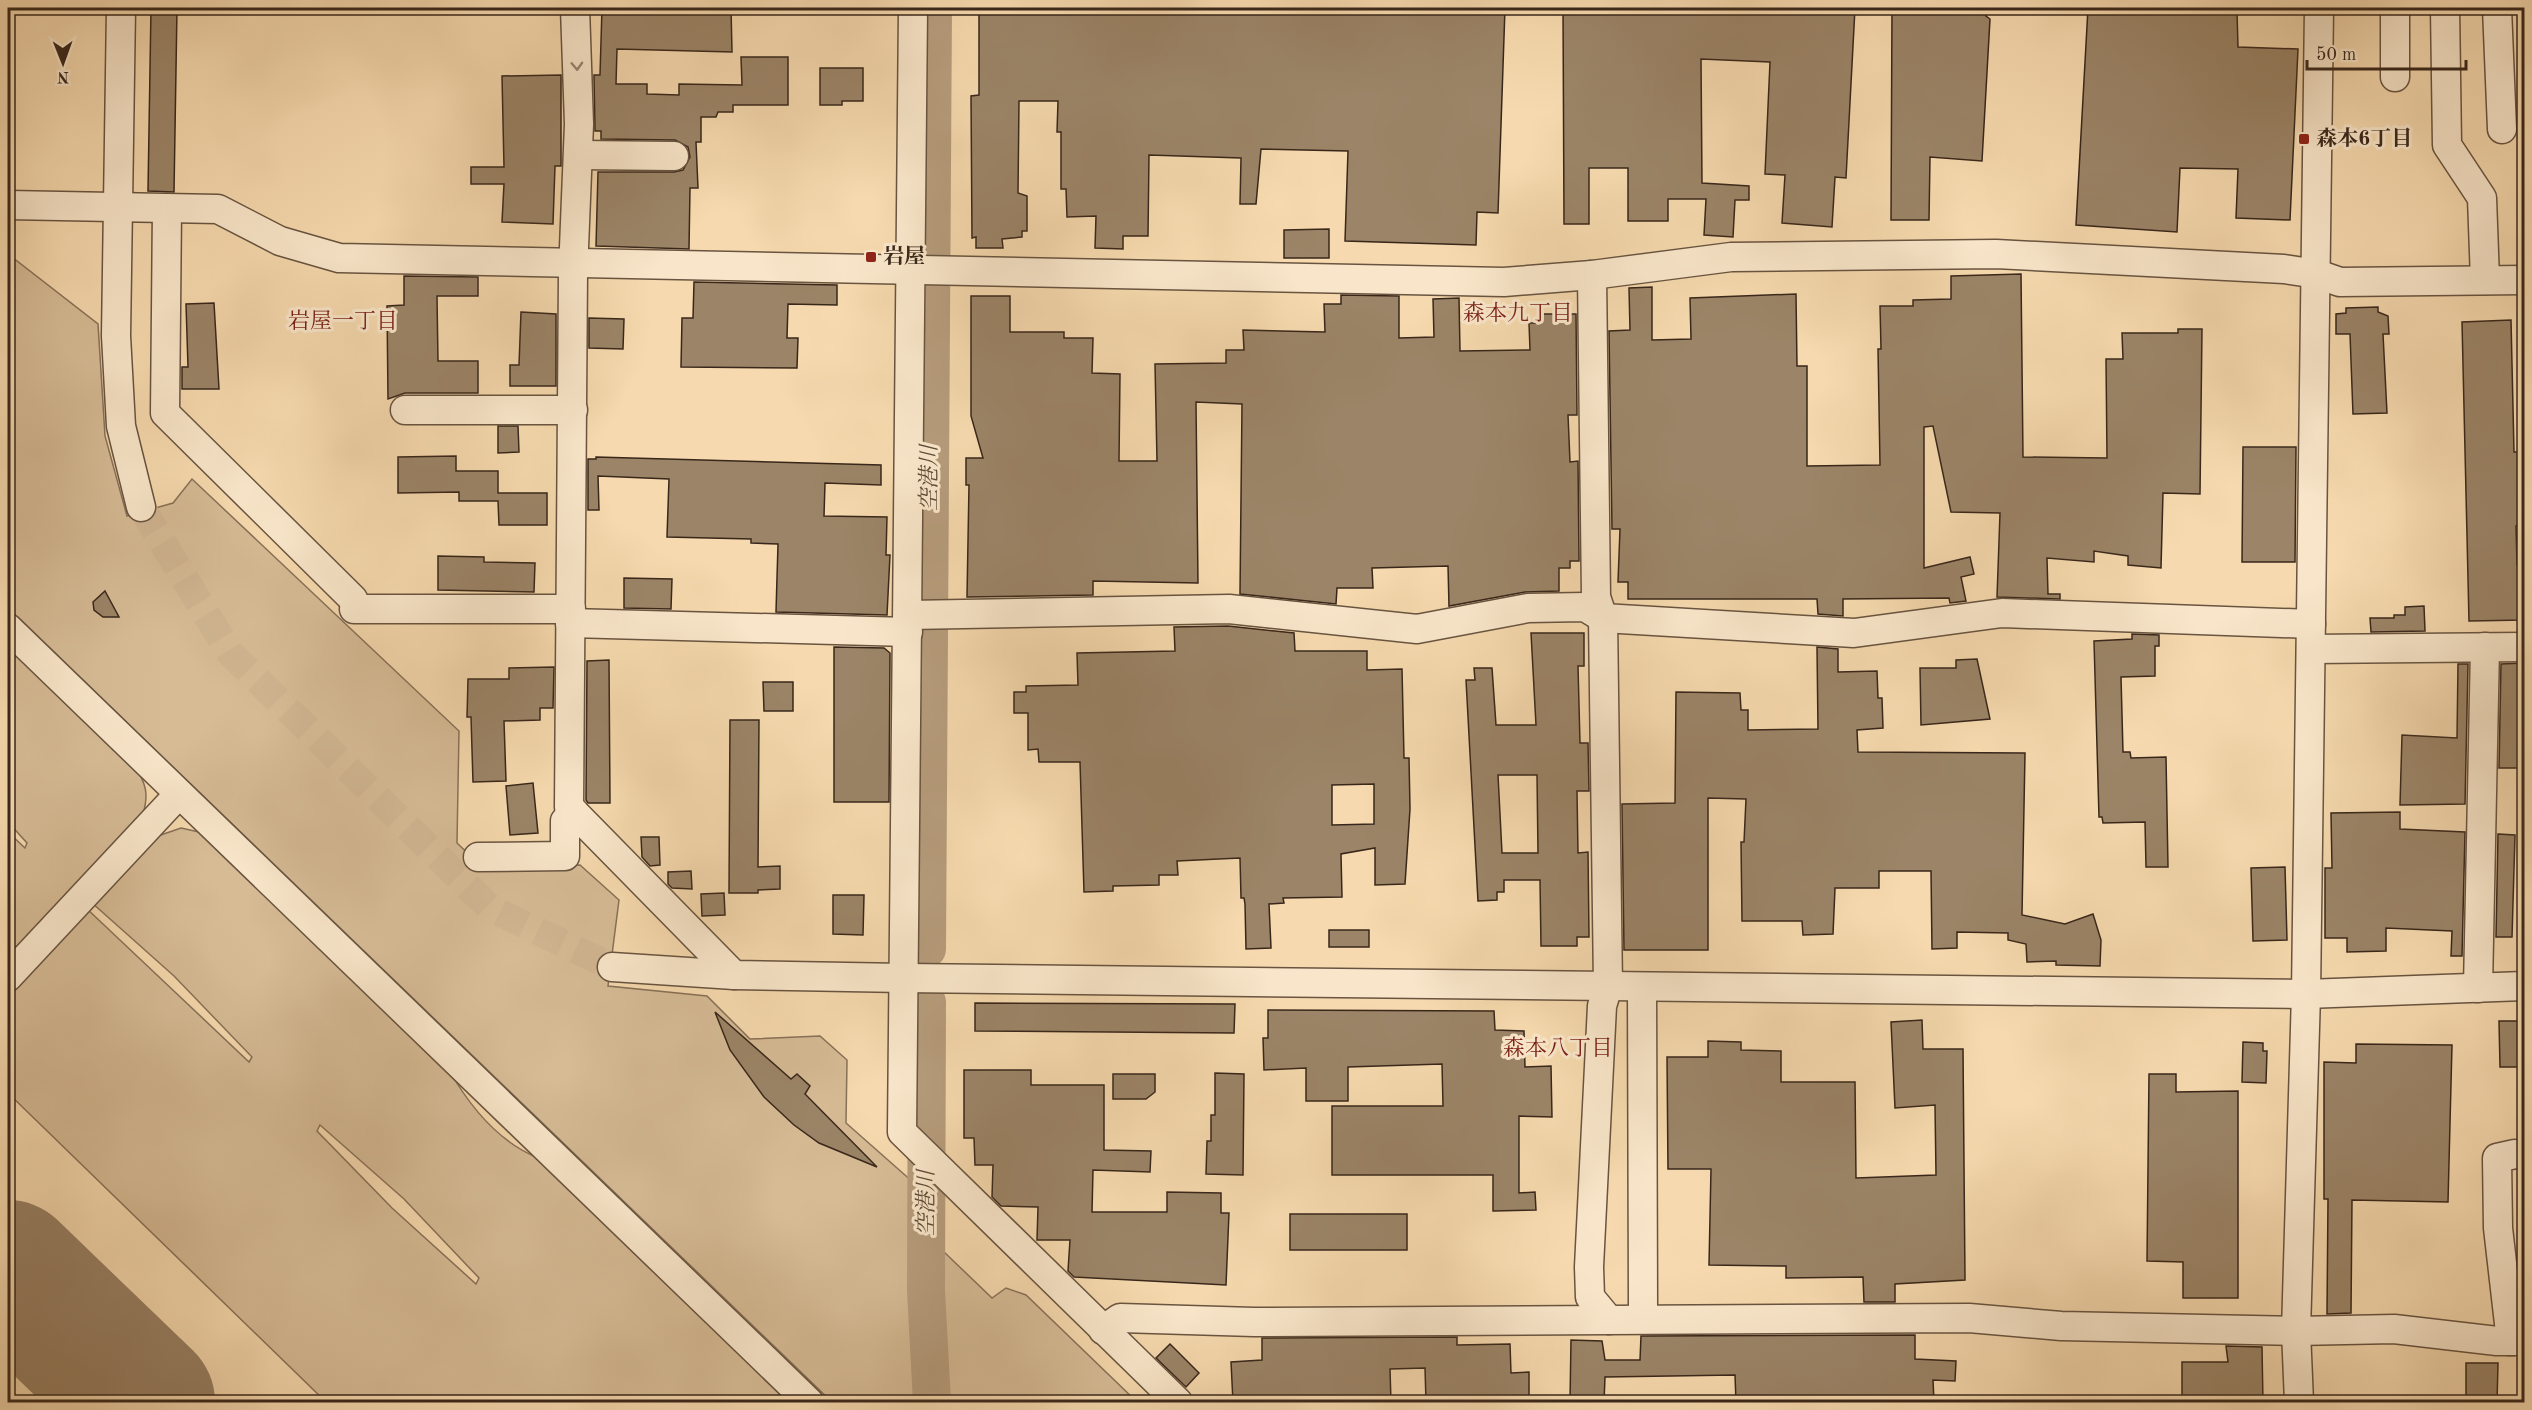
<svg xmlns="http://www.w3.org/2000/svg" width="2532" height="1410" font-family="'Old Standard TT','Noto Serif JP',serif">
<style>
.green{fill:#d6bb95;stroke:#887158;stroke-width:1.5;fill-rule:evenodd}
.lines{fill:none;stroke-linecap:round;stroke-linejoin:round}
.river{stroke:#b69c7c;stroke-width:38}
.runway{stroke:#988064;stroke-width:142}
.building{fill:#9b8467;stroke:#39271b;stroke-width:1.5;fill-rule:evenodd}
.minor-tunnel{stroke:#d0b591;stroke-width:28;stroke-dasharray:28 14;stroke-linecap:butt}
.minor-casing{stroke:#685440;stroke-width:31}
.minor{stroke:#f9e6ca;stroke-width:28}
.oneway{stroke:#998672}
.poi-dot{fill:#8f2418;stroke:#f9e6ca;stroke-width:2}
.labels{text-anchor:middle;dominant-baseline:central;stroke-width:6;stroke-linejoin:round;paint-order:stroke}
.poi-label{font-size:21px;font-weight:bold;fill:#39271b;stroke:#f9e6ca;text-anchor:start}
.neighbourhood-label{font-size:22px;fill:#7a1f14;stroke:#f9e6ca}
.water-label{font-size:22px;font-style:italic;fill:#5e4a38;stroke:#f9e6ca}
</style>
<rect width="100%" height="100%" fill="#f6d9ae"/>
<filter id="stains"><feTurbulence type="fractalNoise" baseFrequency=".00333" numOctaves="4"/><feColorMatrix values="0 0 0 0 .2 0 0 0 0 .09 0 0 0 0 .02 0 0 0 .5 -.17"/></filter>
<radialGradient id="worn" r=".72"><stop offset=".6" stop-color="#630" stop-opacity="0"/><stop offset="1" stop-color="#630" stop-opacity=".3"/></radialGradient>
<!-- green -->
<g class="green">
<polygon points="8,254 98,324 105,436 127,516 173,503 192,479 459,731 457,843 481,866 580,865 619,900 608,986 707,996 750,1039 820,1036 847,1060 846,1123 914,1183 941,1212 943,1251 992,1298 1006,1288 1026,1295 1137,1402 832,1402 8,608"/>
<path d="M8 643 135 766C146 784 149 794 143 814L8 964V832L25 848 27 843 8 822Z"/>
<path d="M181 828 199 832 449 1070C469 1105 498 1141 536 1157L795 1402H326L8 1093V988L85 907 249 1062 252 1057 174 976 91 902 155 837ZM320 1125 404 1199 479 1278 476 1284 392 1208 317 1131Z"/>
</g>
<g class="lines">
<!-- river -->
<g class="river">
<polyline points="927,949 933,8"/>
<polyline points="927,1002 926,1291 932,1402"/>
</g>
<!-- runway -->
<polyline class="runway" points="8,1271 144,1402"/>
</g>
<!-- building -->
<g class="building">
<polygon points="151,8 177,8 174,192 148,191"/>
<polygon points="602,8 731,8 732,52 617,49 616,84 647,84 647,94 679,95 679,84 742,85 741,57 788,57 788,105 733,105 733,112 718,112 716,117 701,117 701,142 696,142 698,188 690,188 689,249 596,246 598,172 674,172 683,170 690,157 688,147 675,140 601,139 601,131 595,131 594,75 600,75"/>
<polygon points="979,8 1505,8 1498,213 1477,212 1476,245 1345,241 1348,151 1261,149 1256,204 1240,204 1241,158 1149,155 1148,236 1123,236 1123,249 1095,248 1096,216 1067,217 1066,189 1061,189 1061,132 1057,132 1058,101 1019,101 1018,193 1027,196 1027,231 1022,231 1022,237 1002,239 1003,248 976,248 976,237 972,238 971,96 979,95"/>
<polygon points="1563,8 1855,8 1846,178 1835,177 1832,227 1782,223 1785,175 1765,174 1770,62 1701,59 1702,183 1749,186 1749,200 1735,200 1733,237 1704,235 1706,199 1668,199 1668,221 1628,221 1628,168 1589,168 1589,224 1564,224"/>
<polygon points="1892,8 1986,8 1986,16 1990,19 1982,161 1930,157 1929,220 1891,220"/>
<polygon points="2088,8 2224,8 2237,11 2238,47 2298,49 2290,220 2236,218 2238,169 2180,168 2177,232 2076,225"/>
<polygon points="820,68 863,68 863,101 842,101 842,105 820,105"/>
<polygon points="561,75 561,166 555,166 553,224 502,222 504,184 471,184 471,167 504,167 502,76"/>
<polygon points="1329,229 1329,258 1284,258 1284,230"/>
<polygon points="2021,274 2023,457 2107,458 2106,359 2123,359 2122,333 2178,333 2178,329 2202,329 2200,494 2163,493 2161,568 2128,565 2128,556 2094,551 2094,562 2047,558 2048,594 2060,594 2060,599 1997,597 2000,513 1951,512 1933,426 1924,427 1924,568 1970,557 1974,574 1961,577 1966,601 1950,603 1949,598 1843,599 1843,616 1818,614 1817,599 1628,599 1628,582 1618,582 1620,529 1612,529 1609,331 1630,330 1629,288 1652,287 1652,340 1691,339 1690,298 1796,294 1797,366 1807,366 1807,466 1880,465 1878,349 1881,349 1880,306 1913,306 1913,300 1951,299 1951,276"/>
<polygon points="404,276 478,277 478,296 437,296 438,361 478,361 478,393 405,393 388,399 387,306 404,305"/>
<polygon points="694,282 837,285 837,305 788,304 787,338 798,338 797,368 681,367 682,318 693,318"/>
<polygon points="1341,295 1399,296 1399,338 1434,337 1433,299 1459,298 1460,351 1530,350 1529,323 1541,323 1541,314 1576,314 1577,415 1568,415 1570,462 1578,461 1579,561 1570,561 1570,568 1559,568 1559,591 1525,592 1449,606 1448,566 1372,568 1373,588 1337,588 1336,604 1240,594 1242,404 1196,402 1198,583 1093,581 1093,595 967,597 969,485 966,485 966,458 983,458 971,416 971,296 1010,296 1010,332 1064,332 1064,338 1093,338 1092,373 1120,374 1119,461 1157,461 1155,364 1226,363 1226,350 1244,350 1243,330 1325,332 1324,304 1341,304"/>
<polygon points="214,303 219,389 182,389 182,367 188,367 186,304"/>
<polygon points="2378,307 2378,312 2388,316 2389,334 2383,334 2387,413 2353,414 2350,334 2336,334 2336,314 2346,313 2346,308"/>
<polygon points="521,312 556,314 556,386 510,386 510,365 519,365"/>
<polygon points="589,318 624,319 623,349 589,348"/>
<polygon points="2511,320 2514,452 2524,452 2524,526 2516,526 2517,565 2524,565 2524,620 2469,621 2462,322"/>
<polygon points="498,426 518,426 519,452 498,453"/>
<polygon points="2243,447 2296,447 2295,562 2242,562"/>
<polygon points="456,456 456,471 498,471 498,493 547,493 547,525 499,525 498,501 459,501 459,492 398,493 398,457"/>
<polygon points="596,457 881,465 881,485 825,483 824,516 887,517 886,555 890,555 887,615 776,612 778,544 751,543 751,539 667,537 669,479 598,476 599,510 588,510 588,459 596,459"/>
<polygon points="438,556 484,557 484,562 535,563 534,592 438,590"/>
<polygon points="624,578 672,579 671,609 624,608"/>
<polygon points="105,591 119,617 103,617 94,610 93,602"/>
<polygon points="2424,606 2425,631 2371,632 2370,618 2394,618 2394,615 2405,615 2405,607"/>
<path d="M1228 626 1294 633 1295 651H1367V670L1402 669 1404 758H1409L1410 809 1405 884 1375 885V848L1341 854 1342 897 1283 898 1284 903 1269 904 1271 948 1246 949 1245 904 1244 898H1241L1240 858 1177 861 1178 875H1159V885L1113 886V891L1084 892 1080 762H1039L1038 749 1028 750V713H1014V692H1026V686L1078 685 1077 653 1175 651 1174 627ZM1374 784V824L1332 825V785Z"/>
<path d="M1531 633H1584V666H1578L1580 743H1588L1589 791H1577L1578 853 1588 852 1589 937H1577V946H1541L1540 880H1504V892H1497V900L1478 901 1466 680H1475L1474 668H1492L1496 725H1536ZM1498 775H1537L1538 853H1502Z"/>
<polygon points="2132,634 2159,635 2159,646 2155,646 2155,676 2121,677 2123,752 2130,752 2131,758 2166,757 2168,867 2146,867 2145,822 2103,823 2102,817 2099,817 2094,641 2132,639"/>
<polygon points="834,647 884,648 890,653 889,802 834,802"/>
<polygon points="1817,647 1838,649 1838,672 1877,671 1878,698 1882,698 1883,728 1857,730 1858,752 2025,753 2022,915 2065,924 2093,914 2101,940 2100,966 2056,965 2056,961 2027,962 2026,944 2008,940 2008,933 1957,932 1957,948 1932,949 1931,871 1879,871 1879,888 1835,888 1833,934 1803,935 1802,921 1742,921 1741,842 1744,842 1746,799 1708,798 1708,950 1624,950 1622,804 1675,803 1676,692 1740,693 1741,710 1748,710 1748,730 1818,729"/>
<polygon points="1977,659 1990,719 1921,725 1920,668 1956,668 1956,660"/>
<polygon points="609,660 610,803 588,803 586,800 587,661"/>
<polygon points="2524,663 2524,768 2499,768 2501,664"/>
<polygon points="2458,664 2468,664 2465,804 2400,805 2402,735 2457,738"/>
<polygon points="554,667 553,708 540,708 540,720 504,721 506,781 473,782 471,717 467,717 468,679 509,679 509,668"/>
<polygon points="763,682 793,682 793,711 764,711"/>
<polygon points="730,720 759,720 758,867 780,866 780,889 758,890 758,893 729,893"/>
<polygon points="533,783 538,833 510,835 506,786"/>
<polygon points="2400,812 2400,829 2465,832 2462,956 2451,956 2452,931 2386,928 2386,951 2347,952 2347,938 2325,938 2325,868 2332,868 2331,813"/>
<polygon points="2498,834 2515,835 2512,937 2496,937"/>
<polygon points="641,837 659,837 660,865 650,866 642,857"/>
<polygon points="2285,867 2287,940 2253,941 2251,868"/>
<polygon points="691,871 692,889 672,888 668,884 668,872"/>
<polygon points="724,893 725,915 702,916 701,894"/>
<polygon points="833,895 864,895 863,935 833,934"/>
<rect x="1329" y="930" width="40" height="17"/>
<polygon points="975,1003 1235,1004 1234,1033 975,1031"/>
<polygon points="1268,1010 1494,1011 1495,1030 1524,1031 1525,1067 1551,1066 1552,1117 1519,1116 1519,1193 1535,1192 1536,1210 1493,1211 1493,1175 1332,1175 1332,1106 1443,1106 1442,1064 1348,1067 1348,1101 1306,1101 1306,1068 1264,1070 1263,1038 1268,1038"/>
<polygon points="715,1012 791,1079 797,1074 810,1086 805,1094 877,1167 819,1143 794,1125 764,1097 730,1050"/>
<polygon points="1922,1020 1923,1049 1963,1049 1965,1280 1895,1284 1895,1302 1864,1302 1863,1277 1786,1278 1786,1266 1709,1265 1711,1169 1668,1169 1667,1057 1708,1057 1708,1041 1741,1042 1741,1050 1781,1051 1781,1082 1855,1082 1856,1178 1936,1175 1935,1105 1895,1108 1891,1022"/>
<polygon points="2499,1021 2524,1021 2524,1067 2500,1067"/>
<polygon points="2243,1042 2263,1043 2263,1051 2267,1051 2266,1083 2242,1082"/>
<polygon points="2356,1044 2452,1045 2448,1202 2352,1200 2351,1313 2327,1314 2328,1199 2324,1199 2324,1062 2356,1063"/>
<polygon points="964,1070 1031,1070 1031,1085 1104,1085 1104,1150 1151,1151 1150,1172 1093,1170 1092,1212 1167,1212 1167,1192 1221,1193 1221,1213 1229,1213 1226,1285 1074,1277 1068,1271 1070,1240 1037,1240 1038,1207 1001,1206 992,1197 993,1165 975,1165 974,1138 964,1138"/>
<polygon points="1215,1073 1244,1074 1243,1175 1206,1174 1207,1141 1211,1141 1211,1115 1215,1115"/>
<polygon points="1113,1074 1155,1074 1155,1092 1146,1099 1113,1099"/>
<polygon points="2149,1074 2176,1074 2176,1092 2238,1091 2238,1298 2183,1298 2183,1262 2147,1261"/>
<rect x="1290" y="1214" width="117" height="36"/>
<polygon points="1915,1335 1915,1359 1956,1361 1955,1381 1933,1380 1934,1402 1736,1402 1735,1375 1605,1377 1604,1402 1570,1402 1571,1340 1602,1341 1605,1360 1640,1360 1641,1336"/>
<polygon points="1457,1337 1457,1345 1510,1344 1511,1373 1529,1372 1529,1402 1426,1402 1425,1368 1390,1369 1391,1402 1233,1402 1231,1362 1262,1360 1262,1338"/>
<polygon points="1170,1344 1199,1373 1186,1387 1156,1358"/>
<polygon points="2226,1346 2262,1347 2263,1402 2182,1402 2182,1362 2228,1362"/>
<polygon points="2466,1363 2498,1363 2497,1402 2466,1402"/>
</g>
<g class="lines">
<!-- minor-tunnel -->
<polyline class="minor-tunnel" points="141,507 230,653 490,908 612,967"/>
<defs>
<g id="minor">
<polyline points="121,8 116,336 121,426 141,507"/>
<polyline points="575,8 579,124 573,272 569,807 734,975"/>
<polyline points="913,8 902,1132 1178,1402"/>
<polyline points="2445,8 2447,145 2482,198 2485,280"/>
<polyline points="2497,8 2502,129"/>
<polyline points="2395,77 2395,8"/>
<polyline points="579,155 674,156"/>
<polyline points="8,205 218,209 280,241 339,258 1504,282 1592,275 1731,257 1996,254 2284,269 2317,274 2340,282 2524,280"/>
<polyline points="167,208 165,413 353,599"/>
<polyline points="1592,275 1596,597 1603,618 1608,986 1602,1006 1589,1267 1590,1297 1609,1320"/>
<polyline points="405,410 573,410"/>
<polyline points="354,609 571,609"/>
<polyline points="909,615 1229,609 1417,629 1528,608 1585,607 1603,618 1854,633 2002,613 2311,624"/>
<polyline points="570,623 908,632"/>
<polyline points="8,628 809,1402"/>
<polyline points="2311,649 2524,647"/>
<polyline points="478,857 565,856 565,821 574,812"/>
<polyline points="612,967 734,975 904,978 2306,994 2524,986"/>
<polyline points="8,977 179,794"/>
<polyline points="1642,987 1643,1307"/>
<polyline points="2478,988 2485,647"/>
<polyline points="1103,1330 1120,1318 1254,1322 1969,1318 2061,1326 2296,1331 2394,1329 2497,1341 2524,1341"/>
<polyline points="2511,1341 2498,1228 2497,1158 2515,1154"/>
<polyline points="2299,1402 2296,1331 2306,994 2319,8"/>
</g>
</defs>
<!-- minor casing -->
<use href="#minor" class="minor-casing"/>
<!-- minor -->
<use href="#minor" class="minor"/>
</g>
<!-- one-way arrows -->
<defs><path id="oneway-chevron" d="M-2-3.5L2.5 0L-2 3.5" fill="none" stroke-width="1.6" stroke-linecap="round" stroke-linejoin="round" transform="scale(1.5)"/></defs>
<use class="oneway" href="#oneway-chevron" transform="translate(577 66) rotate(88)"/>
<!-- markers -->
<g class="poi-dot">
<rect x="2298" y="133" width="12" height="12" rx="3"/>
<rect x="865" y="251" width="12" height="12" rx="3"/>
</g>
<g class="labels">
<!-- poi labels -->
<g class="poi-label">
<text x="2316" y="139">森本6丁目</text>
<text x="883" y="257">岩屋</text>
</g>
<!-- neighbourhood labels -->
<g class="neighbourhood-label">
<text x="1518" y="314">森本九丁目</text>
<text x="343" y="322">岩屋一丁目</text>
<text x="1558" y="1049">森本八丁目</text>
</g>
<!-- water labels -->
<g class="water-label">
<text transform="translate(930 478) rotate(-90)">空港川</text>
<text transform="translate(927 1203) rotate(-90)">空港川</text>
</g>
</g>
<!-- margin -->
<rect width="2532" height="1410" fill="none" stroke="#f6d9ae" stroke-width="30"/>
<rect x="9" y="9" width="2514" height="1392" fill="none" stroke="#39271b" stroke-width="3"/>
<rect x="15" y="15" width="2502" height="1380" fill="none" stroke="#39271b" stroke-width="1.5"/>
<!-- north arrow -->
<g transform="translate(63 63) rotate(179)" stroke="#f9e6ca" stroke-width="4.5" paint-order="stroke">
<path d="M0-4.5L10 22L0 15L-10 22Z" fill="#39271b"/>
<text y="-9" font-size="16" font-weight="bold" text-anchor="middle" fill="#39271b">N</text>
</g>
<!-- scale -->
<path d="M2307 60v9h159v-9" fill="none" stroke="#39271b" stroke-width="3"/>
<text x="2316" y="60" font-size="18" fill="#39271b" stroke="#f9e6ca" stroke-width="4.5" paint-order="stroke">50 m</text>
<rect width="100%" height="100%" filter="url(#stains)"/>
<rect width="100%" height="100%" fill="url(#worn)"/>
</svg>
